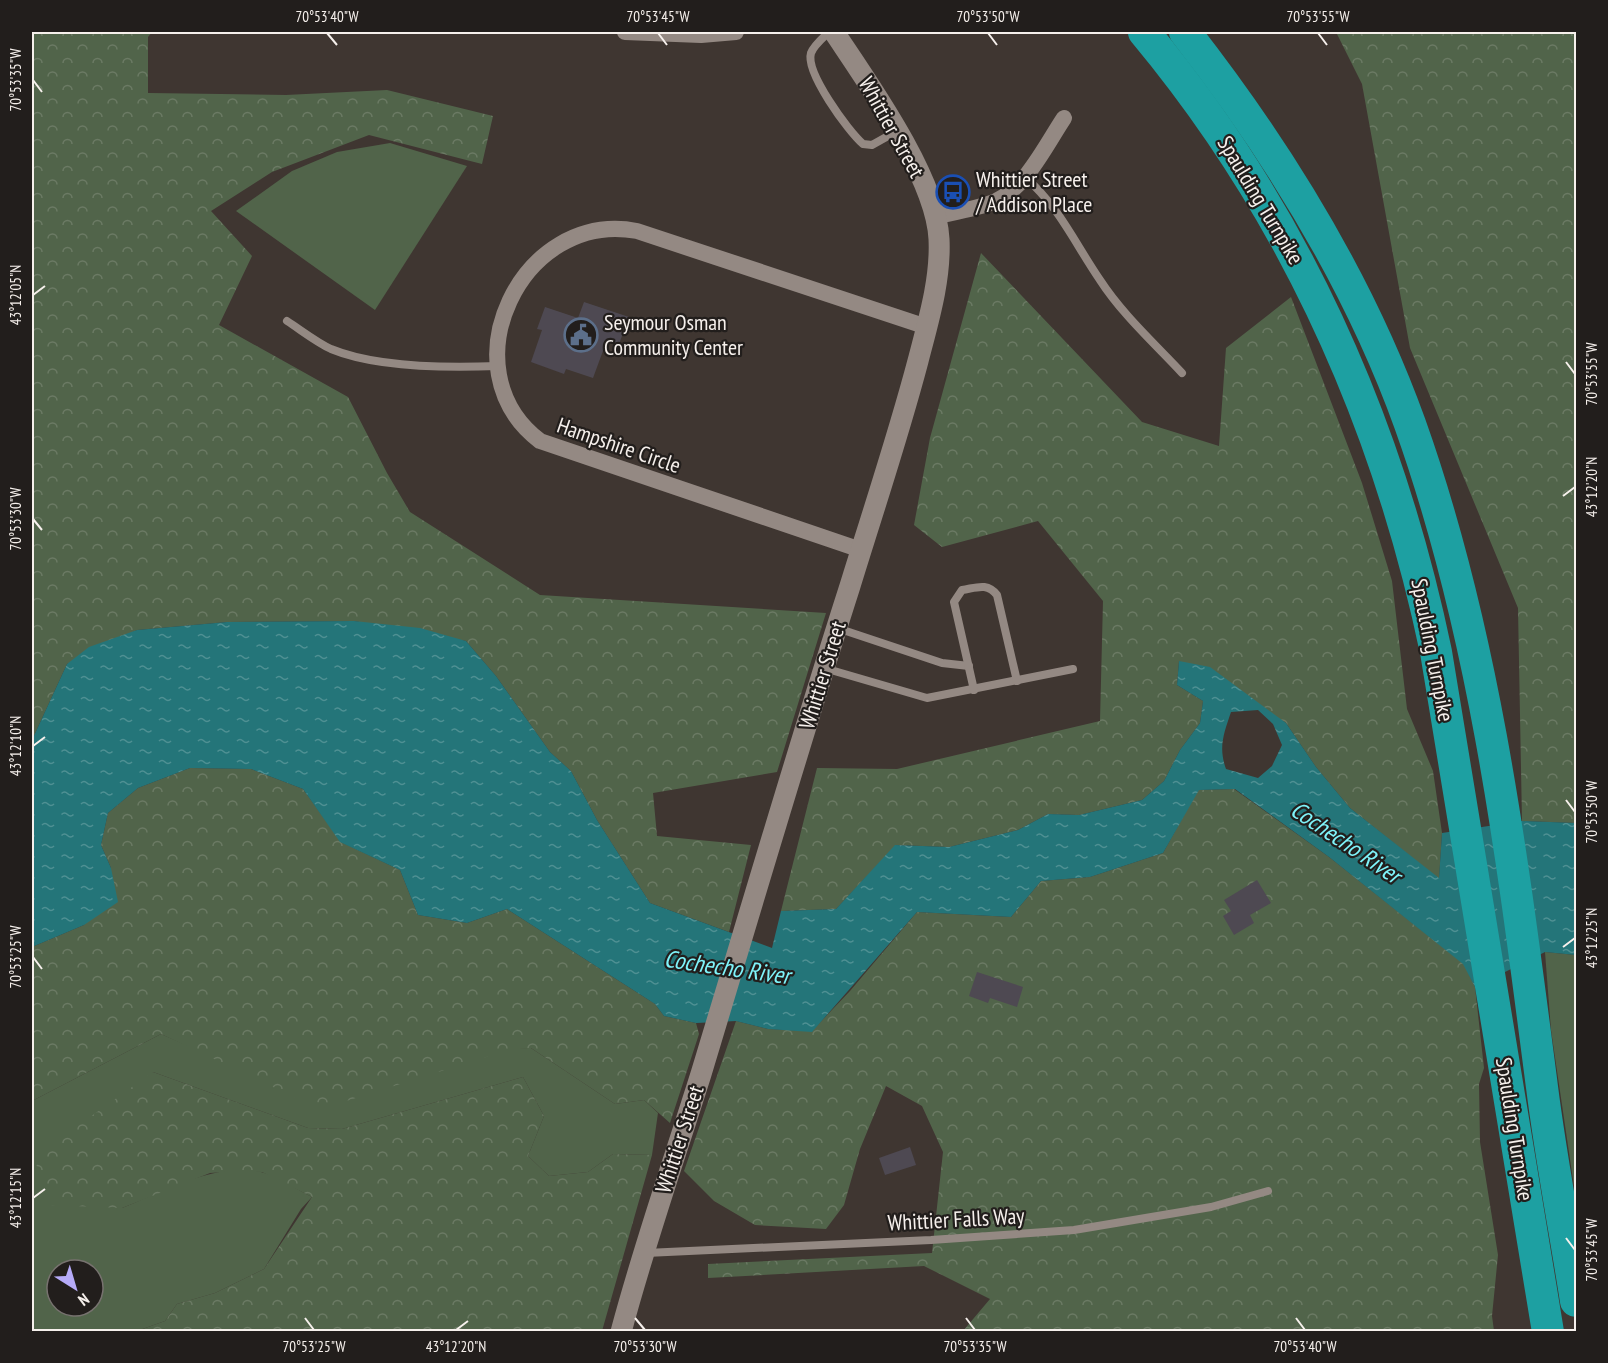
<svg xmlns="http://www.w3.org/2000/svg" width="1608" height="1363" font-family="'PT Sans Narrow',sans-serif">
<style>
.green{fill:#51644a;fill-rule:evenodd}
.forest{fill:url(#forest-crowns)}
.water{fill:url(#water-ripples);fill-rule:evenodd}
.building{fill:#4e4952}
.lines{fill:none;stroke-linecap:round;stroke-linejoin:round}
.service{stroke:#948983;stroke-width:8}
.minor{stroke:#948983;stroke-width:16}
.tertiary{stroke:#948983;stroke-width:21}
.motorway{stroke:#1da0a2;stroke-width:32}
.ticks{fill:none;stroke:#f6f0ec;stroke-width:2}
.labels{text-anchor:middle;dominant-baseline:central;stroke-width:4.5;stroke-linejoin:round;paint-order:stroke}
.street-label{font-size:22px;fill:#f6f0ec;stroke:#221e1c}
.poi-label{font-size:22px;fill:#f6f0ec;stroke:#221e1c;text-anchor:start}
.water-label{font-size:24px;font-style:italic;fill:#7ff4fa;stroke:#221e1c}
.neatline{fill:none;stroke:#f6f0ec;stroke-width:2}
.ticks-label{font-size:15px;text-anchor:middle;fill:#f6f0ec}
</style>
<defs>
<pattern id="forest-crowns" width="20" height="18" patternUnits="userSpaceOnUse" patternTransform="scale(1.5)"><rect width="20" height="18" fill="#51644a"/><path d="M2 6a3 3 0 1 1 6 0M12 15a3 3 0 1 1 6 0" fill="none" stroke="#6b7a64"/></pattern>
<pattern id="water-ripples" width="26" height="14" patternUnits="userSpaceOnUse" patternTransform="scale(1.5)"><rect width="26" height="14" fill="#247579"/><path d="M2 4q2-2 4 0t4 0M15 11q2-2 4 0t4 0" fill="none" stroke="#4f9093"/></pattern>
</defs>
<rect width="100%" height="100%" fill="#3f3631"/>
<!-- green -->
<g class="green">
<polygon points="390,143 467,166 375,310 236,211 292,171 337,152"/>
<polygon points="1545,952 1576,955 1576,1200 1551,1030"/>
<path d="M161 1034 211 1056 531 1048 615 1104 644 1100 658 1113 652 1155 613 1154 588 1172 549 1176 528 1156 544 1116 523 1077 342 1129 308 1128 153 1072 122 1208C165 1191 214 1162 261 1172 278 1176 297 1190 312 1197L301 1209 264 1269 215 1293 177 1304 165 1321 137 1331 32 1332V1101ZM57 1270H93V1306H57Z"/>
</g>
<!-- forest -->
<g class="forest">
<polygon points="32,32 152,32 148,37 148,93 286,95 387,90 493,116 482,164 369,135 272,172 211,211 252,256 219,325 348,397 387,473 410,512 540,595 826,613 777,772 653,793 657,836 751,845 729,932 650,903 597,820 571,771 550,752 496,676 466,641 354,621 227,622 137,630 67,664 32,740"/>
<polygon points="1336,32 1576,32 1576,823 1522,821 1518,608 1410,348 1362,84"/>
<polygon points="981,253 1142,422 1219,446 1226,348 1291,297 1362,483 1392,581 1407,709 1433,771 1442,833 1439,879 1350,808 1316,767 1286,723 1179,661 1177,685 1203,701 1200,723 1180,750 1164,781 1142,800 1079,815 1048,814 1018,830 949,847 896,845 836,909 781,911 817,768 897,769 1100,721 1103,601 1038,521 942,547 914,525 930,438"/>
<polygon points="190,768 251,769 303,789 341,842 400,870 418,915 467,923 507,909 655,1004 664,1016 696,1023 699,1034 670,1123 644,1100 615,1104 531,1048 508,1050 340,1103 305,1102 161,1034 32,1101 32,947 84,925 111,868 101,845 108,813 138,788"/>
<polygon points="1234,789 1329,857 1464,964 1475,987 1484,1068 1479,1084 1480,1142 1498,1255 1492,1316 1494,1331 963,1331 990,1299 924,1266 708,1278 708,1264 932,1253 943,1152 922,1106 886,1086 860,1149 844,1205 826,1229 755,1225 714,1201 684,1171 736,1021 768,1029 812,1031 850,991 917,912 1011,917 1041,881 1090,877 1163,853 1198,790"/>
<polygon points="153,1072 308,1128 342,1129 523,1077 544,1116 528,1156 549,1176 588,1172 613,1154 652,1155 602,1331 137,1331 165,1321 177,1304 215,1293 264,1269 312,1197 262,1172 237,1171 210,1173 122,1208 49,1205 34,1157"/>
</g>
<!-- water -->
<path class="water" d="M354 621 420 628 466 641 496 676 550 752 571 771 597 820 650 903 772 948 781 911 836 909 895 845 949 847 1018 830 1048 814 1079 815 1142 800 1164 781 1180 750 1200 723 1203 701 1177 685 1179 661 1210 667 1286 723 1316 767 1350 808 1439 878 1442 833 1522 821 1576 823V955L1545 952 1475 987 1463 964 1329 857 1235 789 1199 790 1163 853 1090 877 1041 881 1011 917 917 912 812 1032 768 1029 736 1021 696 1023 664 1016 655 1004 507 909 467 923 418 915 400 870 340 842 303 789 251 769 190 768 138 788 108 813 101 845 111 868 118 902 84 925 32 947V740L67 664 89 647 137 630 227 622ZM1258 710 1273 724 1282 745 1272 766 1258 778 1226 769C1218 747 1224 733 1231 712Z"/>
<!-- building -->
<g class="building">
<polygon points="584,302 629,317 619,344 607,340 593,378 566,369 564,374 531,362 542,330 537,329 545,307 578,318"/>
<polygon points="1257,880 1271,903 1250,915 1254,923 1234,935 1223,916 1231,911 1224,900"/>
<polygon points="977,972 1023,987 1017,1007 990,998 988,1003 969,996"/>
<polygon points="910,1147 916,1165 885,1175 879,1158"/>
</g>
<g class="lines">
<!-- service -->
<g class="service">
<path d="M829 32C824 37 814 45 811 53 805 72 848 131 863 144L872 145 897 131"/>
<path d="M1025 177C1060 208 1074 242 1100 280 1122 314 1154 343 1182 373"/>
<path d="M287 321C301 330 316 342 331 349 377 368 448 368 498 366"/>
<polyline points="837,628 942,663 969,666"/>
<polyline points="824,668 927,698 1073,669"/>
<path d="M974 690 954 602 962 590C976 588 987 582 997 595L1017 681"/>
<polyline points="646,1253 931,1240 1074,1230 1211,1207 1268,1191"/>
</g>
<!-- minor -->
<g class="minor">
<polyline points="625,32 701,35 736,32"/>
<path d="M937 216C956 212 977 209 996 201 1026 187 1046 145 1064 118"/>
<path d="M861 550 540 441C445 369 522 209 637 231L927 327"/>
</g>
<!-- tertiary -->
<path class="tertiary" d="M621 1332C644 1245 674 1160 701 1074 750 912 798 748 850 586 873 511 898 437 918 361 928 322 941 280 939 239 936 178 868 83 834 32"/>
<!-- motorway -->
<g class="motorway">
<path d="M1144 32C1294 212 1388 423 1436 652L1548 1332"/>
<path d="M1185 32C1278 151 1359 282 1410 424 1486 637 1513 864 1542 1087 1551 1159 1565 1230 1576 1301"/>
</g>
</g>
<!-- ticks -->
<path class="ticks" d="M327 33 337 45M658 33 667 45M988 33 997 45M1318 33 1327 45M33 80 42 92M33 295 45 286M1566 362 1575 374M1563 496 1575 487M33 519 42 530M33 746 45 737M1566 800 1575 812M1563 947 1575 938M33 957 42 969M33 1198 45 1189M1566 1238 1575 1250M305 1318 314 1330M635 1318 645 1330M966 1318 975 1330M1296 1318 1305 1330M456 1330 468 1321"/>
<!-- icons -->
<defs>
<symbol id="bus-ring" viewBox="-11 -11 22 22"><circle r="9.5" fill="#221e1c" stroke="#1a4fb4" stroke-width="1.5"/><path d="M-5-6H5V4H4V6H2V4H-2V6H-4V4H-5ZM-3.5-4V0h7V-4ZM-3.5 1.2v1.5H-2V1.2ZM2 1.2v1.5H3.5V1.2Z" fill="#1a4fb4"/></symbol>
<symbol id="civic-ring" viewBox="-11 -11 22 22"><circle r="9.5" fill="#221e1c" stroke="#5c6f8a" stroke-width="1.5"/><path d="M-.6-6.5H3V-4.5H.6V-3L4-1V1h2V6H-6V1h2V-1L-.6-3ZM-1.2 2.5V6h2.4V2.5Z" fill="#5c6f8a"/></symbol>
</defs>
<g fill-rule="evenodd">
<use href="#bus-ring" x="934" y="173" width="38" height="38"/>
<use href="#civic-ring" x="562" y="316" width="38" height="38"/>
</g>
<g class="labels">
<!-- street labels -->
<g class="street-label">
<text transform="translate(892 127) rotate(61)">Whittier Street</text>
<text transform="translate(1261 200) rotate(59)">Spaulding Turnpike</text>
<text transform="translate(619 445) rotate(19)">Hampshire Circle</text>
<text transform="translate(1433 650) rotate(79)">Spaulding Turnpike</text>
<text transform="translate(822 675) rotate(-73)">Whittier Street</text>
<text transform="translate(1515 1129) rotate(81)">Spaulding Turnpike</text>
<text transform="translate(679 1139) rotate(-72)">Whittier Street</text>
<text transform="translate(956 1219) rotate(-3)">Whittier Falls Way</text>
</g>
<!-- poi labels -->
<g class="poi-label">
<text x="976" y="179">Whittier Street<tspan x="976" dy="25">/ Addison Place</tspan></text>
<text x="604" y="322">Seymour Osman<tspan x="604" dy="25">Community Center</tspan></text>
</g>
<!-- water labels -->
<g class="water-label">
<text transform="translate(1346 842) rotate(34)">Cochecho River</text>
<text transform="translate(727 967) rotate(8)">Cochecho River</text>
</g>
</g>
<!-- border -->
<rect width="1608" height="1363" fill="none" stroke="#221e1c" stroke-width="66"/>
<!-- north arrow -->
<g transform="translate(75 1288) rotate(143)"><circle r="28" fill="#221e1c" stroke="#77726f" stroke-width="1.5"/>
<path d="M0-4.5L10 22L0 15L-10 22Z" fill="#b6abf8"/>
<text y="-9" font-size="16" font-weight="bold" text-anchor="middle" fill="#f6f0ec">N</text>
</g>
<rect x="33" y="33" width="1542" height="1297" class="neatline"/>
<g class="ticks-label">
<text x="327" y="22">70°53'40"W</text>
<text x="658" y="22">70°53'45"W</text>
<text x="988" y="22">70°53'50"W</text>
<text x="1318" y="22">70°53'55"W</text>
<text transform="translate(16 80) rotate(-90)" y="5">70°53'35"W</text>
<text transform="translate(16 295) rotate(-90)" y="5">43°12'05"N</text>
<text transform="translate(1592 374) rotate(-90)" y="5">70°53'55"W</text>
<text transform="translate(1592 487) rotate(-90)" y="5">43°12'20"N</text>
<text transform="translate(16 519) rotate(-90)" y="5">70°53'30"W</text>
<text transform="translate(16 746) rotate(-90)" y="5">43°12'10"N</text>
<text transform="translate(1592 812) rotate(-90)" y="5">70°53'50"W</text>
<text transform="translate(1592 938) rotate(-90)" y="5">43°12'25"N</text>
<text transform="translate(16 957) rotate(-90)" y="5">70°53'25"W</text>
<text transform="translate(16 1198) rotate(-90)" y="5">43°12'15"N</text>
<text transform="translate(1592 1250) rotate(-90)" y="5">70°53'45"W</text>
<text x="314" y="1352">70°53'25"W</text>
<text x="456" y="1352">43°12'20"N</text>
<text x="645" y="1352">70°53'30"W</text>
<text x="975" y="1352">70°53'35"W</text>
<text x="1305" y="1352">70°53'40"W</text>
</g>
</svg>
